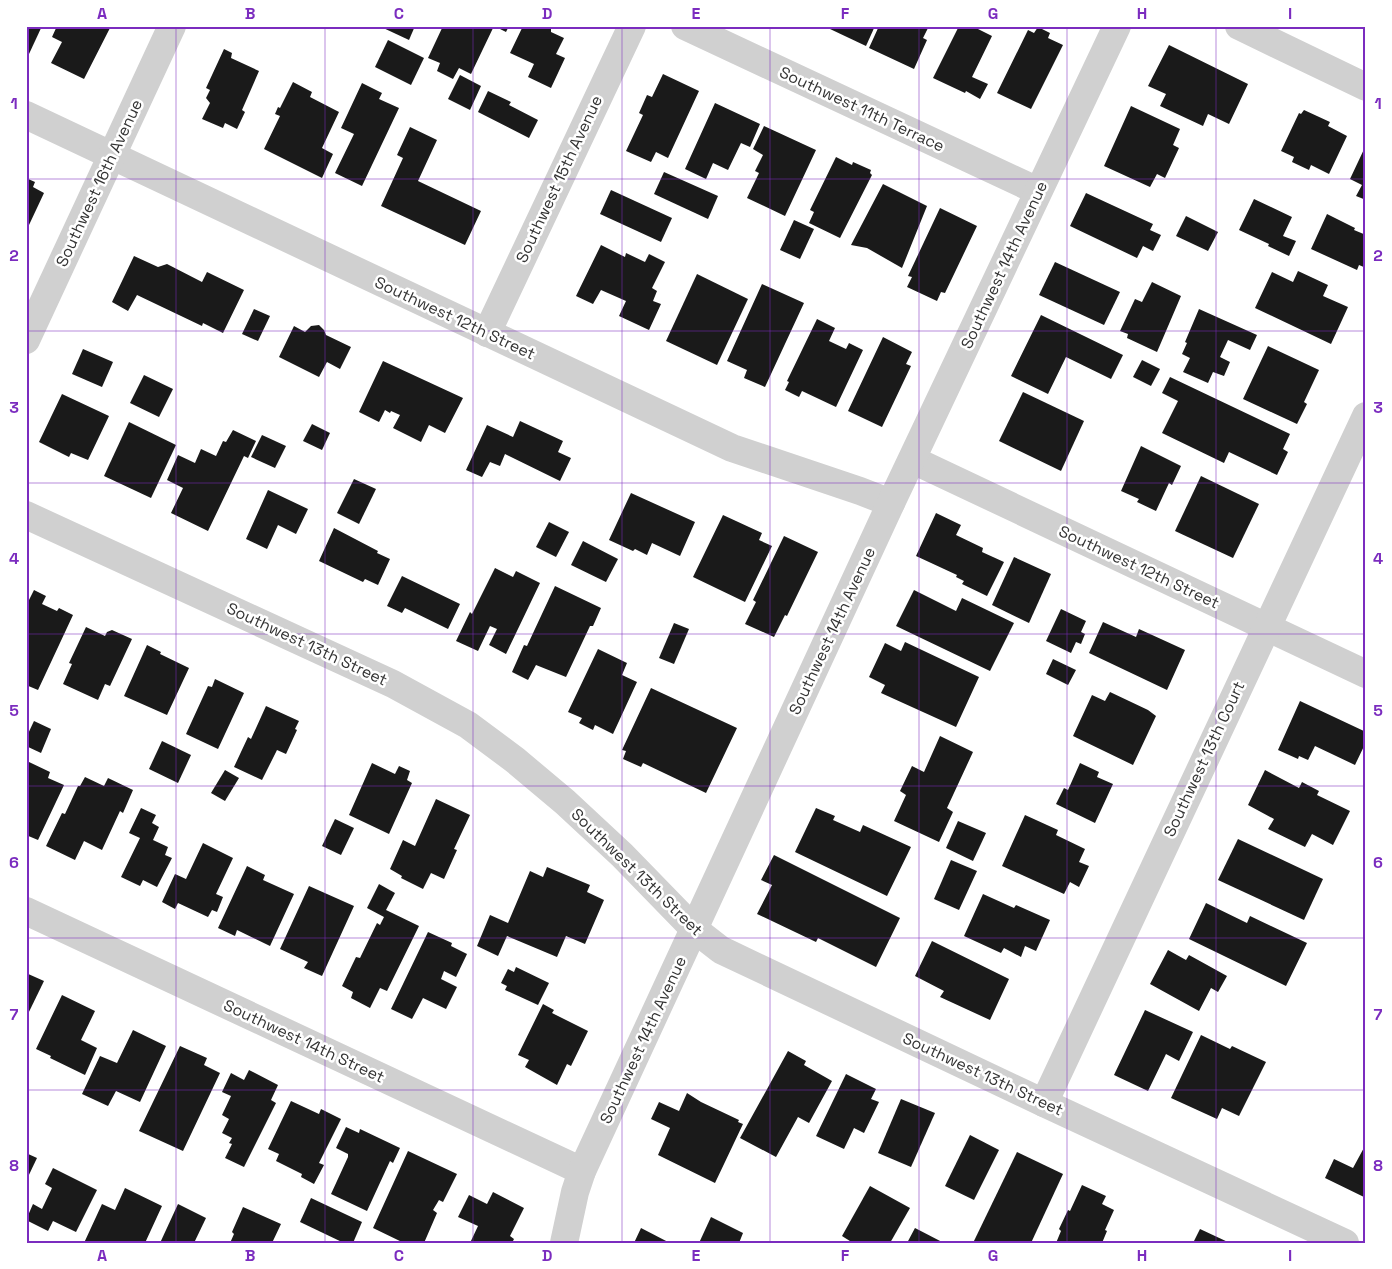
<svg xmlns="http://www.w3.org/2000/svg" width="1392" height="1269" font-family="'Space Grotesk',sans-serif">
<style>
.building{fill:#1a1a1a}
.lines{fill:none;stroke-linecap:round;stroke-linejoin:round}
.minor{stroke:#d0d0d0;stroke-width:28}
.grid{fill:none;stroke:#7b2cbf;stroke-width:1;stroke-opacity:0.55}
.labels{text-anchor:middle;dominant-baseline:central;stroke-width:5;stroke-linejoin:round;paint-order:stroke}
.street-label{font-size:16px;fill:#333;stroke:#fff}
.neatline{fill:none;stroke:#7b2cbf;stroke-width:2}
.grid-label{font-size:16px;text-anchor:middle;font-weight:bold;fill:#7b2cbf}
</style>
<rect width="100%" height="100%" fill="#fff"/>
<!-- building -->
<g class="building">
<polygon points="26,26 42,26 29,54 26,53"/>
<polygon points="57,26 111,26 84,79 51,63 62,42 52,37"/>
<polygon points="379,26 415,26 409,40"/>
<polygon points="443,26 494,26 471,74 459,68 453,79 437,71 440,63 428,58"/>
<polygon points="494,26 509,26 506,32"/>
<polygon points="523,26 551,26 551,32 564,38 556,54 565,58 551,88 528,77 534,64 510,53"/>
<polygon points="831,26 875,26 866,46 830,29"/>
<polygon points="879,26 929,26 923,38 927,40 914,69 869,48"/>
<polygon points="959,26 972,26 992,36 972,77 988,84 980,99 966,91 965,93 933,78"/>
<polygon points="1038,27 1050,33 1048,38 1063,45 1031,109 997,93 1028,30 1034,33"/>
<polygon points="388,40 424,58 411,85 375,67"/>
<polygon points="1169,45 1248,84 1229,124 1208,114 1203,126 1160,106 1166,94 1148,86"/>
<polygon points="224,49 232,53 231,58 259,71 242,110 245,112 237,129 225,123 223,128 202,119 210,103 206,98 210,90 206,88"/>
<polygon points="663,74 699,91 668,158 656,152 651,162 626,151 643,115 639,113 647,95 652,97"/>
<polygon points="460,75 481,86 470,110 448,99"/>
<polygon points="293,82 312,92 310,97 339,112 322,148 333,154 322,178 264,149 280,116 275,114 278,107 280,108"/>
<polygon points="362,83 382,93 379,99 399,108 362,186 335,173 354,134 341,128"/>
<polygon points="488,91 511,102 509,105 538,120 529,138 478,112"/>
<polygon points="715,103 760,124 750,147 741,143 728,170 713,163 706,179 685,169"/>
<polygon points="1131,106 1180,129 1173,145 1179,148 1165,178 1157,174 1150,187 1104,166"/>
<polygon points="1304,110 1330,122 1328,126 1347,136 1329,174 1311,165 1309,170 1292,162 1294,157 1281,151 1299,113 1301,114"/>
<polygon points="764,126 816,150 785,216 747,198 759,173 755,171 763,155 753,149"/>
<polygon points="410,127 437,140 418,181 481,211 465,245 381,206 403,158 397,155"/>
<polygon points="1366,145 1366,200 1356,196 1362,185 1350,179"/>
<polygon points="836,157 852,165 853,162 871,170 870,173 872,175 840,238 809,223 814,212 810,210"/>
<polygon points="664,172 718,196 708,219 654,194"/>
<polygon points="26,178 35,182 33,187 44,193 29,225 26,224"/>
<polygon points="883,184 927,206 902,268 867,248 851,245"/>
<polygon points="611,190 672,218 661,242 600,214"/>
<polygon points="1086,193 1153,224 1150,230 1161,235 1153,251 1143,246 1137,258 1070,226"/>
<polygon points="1254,199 1292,217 1283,236 1296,241 1289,256 1268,246 1269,244 1239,230"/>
<polygon points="940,208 977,226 945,293 941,292 937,301 907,287 912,277 908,276"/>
<polygon points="1327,214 1355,228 1354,230 1366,235 1366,268 1359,265 1357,270 1311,249"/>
<polygon points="1186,216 1218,232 1208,251 1176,236"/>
<polygon points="794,220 814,229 800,259 780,250"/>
<polygon points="601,245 625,257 626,253 645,262 649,254 665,262 652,288 657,291 653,301 661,304 649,330 619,316 626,301 601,290 593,304 576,296"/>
<polygon points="134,256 158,267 167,264 202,282 207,272 244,290 223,333 203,323 202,326 137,295 128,311 112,302"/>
<polygon points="1055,262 1120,292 1104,325 1039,295"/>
<polygon points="1298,271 1328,285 1323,296 1348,307 1331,344 1255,308 1272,272 1293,282"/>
<polygon points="697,274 748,299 717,365 666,341"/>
<polygon points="1152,282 1181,296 1157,352 1127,338 1128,334 1120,331 1135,299 1142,302"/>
<polygon points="762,284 804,303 765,387 744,378 747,370 727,361"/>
<polygon points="254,309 270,316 258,341 242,334"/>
<polygon points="1199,309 1257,335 1250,350 1228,340 1220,357 1230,362 1224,376 1213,372 1208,383 1183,372 1190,358 1182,354 1187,343 1185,342"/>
<polygon points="1041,315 1123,355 1111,379 1066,357 1048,394 1011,376"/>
<polygon points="817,319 835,328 829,341 846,349 849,343 863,350 836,407 802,391 799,397 785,390 789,382 787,381"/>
<polygon points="319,325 324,330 326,335 351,347 340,369 327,362 319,377 279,357 294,326 305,332 311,326"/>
<polygon points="883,337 912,352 906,364 911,366 882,427 848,411"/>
<polygon points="1268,346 1319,370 1304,402 1307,404 1297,424 1243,399"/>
<polygon points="83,349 113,362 102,387 72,374"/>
<polygon points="1142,360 1160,369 1151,386 1133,377"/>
<polygon points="383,361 463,398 445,433 429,425 421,442 393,428 400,415 391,411 390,413 385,410 379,422 359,412"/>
<polygon points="144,375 173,389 159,417 130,403"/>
<polygon points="1170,377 1290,434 1283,449 1288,452 1277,475 1229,452 1224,463 1162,433 1178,401 1162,393"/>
<polygon points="1023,392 1084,421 1061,471 999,441"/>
<polygon points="62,394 109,416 88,460 71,453 69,457 39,442"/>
<polygon points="520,421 563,441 558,452 571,458 560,481 505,454 500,466 490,462 482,477 466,470 487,425 513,437"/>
<polygon points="129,422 176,445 151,498 104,476"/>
<polygon points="312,424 330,433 322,450 303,441"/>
<polygon points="233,430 256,441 248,458 244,456 208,531 171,513 183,488 167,480 178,455 195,463 201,449 216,456 223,441 226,442"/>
<polygon points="262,435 286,446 275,468 251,457"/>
<polygon points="1141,446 1181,466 1172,485 1169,483 1156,511 1137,502 1139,499 1121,491"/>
<polygon points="1201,476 1259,504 1233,558 1175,531"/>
<polygon points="354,479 376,489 359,524 337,513"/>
<polygon points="268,490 308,509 296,534 278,525 267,549 246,539"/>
<polygon points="631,493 695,522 680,556 652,543 647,555 635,549 633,551 609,540"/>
<polygon points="936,513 961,525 956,535 983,548 982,552 1004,562 987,596 962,584 964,581 956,577 957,575 916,556"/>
<polygon points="723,515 762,533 759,540 772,546 745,602 693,577"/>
<polygon points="549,522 569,532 556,557 536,547"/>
<polygon points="334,528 378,551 377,553 390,559 378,585 365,579 363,582 319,561"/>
<polygon points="784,536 818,552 787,616 785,615 774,637 745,624 756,602 753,600"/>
<polygon points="583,541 618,559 606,582 571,565"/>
<polygon points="1014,557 1051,574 1029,623 992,605"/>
<polygon points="495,568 513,577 516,571 540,583 506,654 489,645 497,629 490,626 478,651 456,641 470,612 472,614"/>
<polygon points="402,576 460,604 448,629 405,608 402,613 387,606"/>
<polygon points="555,586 601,608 593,626 590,626 566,677 536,665 528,680 512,672 524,645 527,646"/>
<polygon points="34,590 46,596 42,604 57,611 59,608 73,615 38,690 26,685 28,668 26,606"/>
<polygon points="914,590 956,611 962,598 1014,623 990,671 896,626"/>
<polygon points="1061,609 1086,621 1081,632 1085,634 1081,644 1076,642 1071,653 1046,641"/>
<polygon points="1103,622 1136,637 1139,629 1185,650 1167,690 1089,653"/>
<polygon points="674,623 689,629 674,664 659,658"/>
<polygon points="86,627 105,636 107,632 112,630 132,639 110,686 105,684 98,700 63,684 72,664 69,663"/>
<polygon points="905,642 979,677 956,727 881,693 885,685 869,677 885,643 901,651"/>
<polygon points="147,645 161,652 160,654 189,668 167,715 124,696"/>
<polygon points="598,649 627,663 622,675 637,682 613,734 595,725 593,730 579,723 582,718 568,712"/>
<polygon points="1053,659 1076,670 1068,685 1046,674"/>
<polygon points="215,679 244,693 218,749 186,734 208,686 212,687"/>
<polygon points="651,688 737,728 706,793 643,763 641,767 623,759 626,751 622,750"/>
<polygon points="1110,692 1148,710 1156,716 1133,765 1073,736 1092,695 1105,701"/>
<polygon points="1300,701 1366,732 1366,742 1355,765 1315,746 1308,760 1299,756 1298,759 1278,750"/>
<polygon points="266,706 299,721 295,729 297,730 286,754 277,750 262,780 234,767 248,737 251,739"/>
<polygon points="34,721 51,729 41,753 26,746 26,738"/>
<polygon points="940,736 973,752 947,808 953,812 939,842 894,821 906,795 900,791 912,766 924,772"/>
<polygon points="162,741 191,755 178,783 149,769"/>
<polygon points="29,762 50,772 48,778 64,785 38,840 26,835 26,766"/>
<polygon points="372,763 395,774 399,766 410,771 407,780 412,783 389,834 349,815"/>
<polygon points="1080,763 1099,772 1097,777 1113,784 1095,823 1056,804 1064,788 1068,790"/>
<polygon points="225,770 239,778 225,801 211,793"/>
<polygon points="1265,770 1299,788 1302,782 1319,791 1317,795 1350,811 1333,845 1312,834 1305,847 1268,829 1274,819 1248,805"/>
<polygon points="85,777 104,786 108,778 133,790 123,813 120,811 102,850 84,841 75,860 46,846 62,813 65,814 78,786 80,786"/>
<polygon points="436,799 470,815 454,849 457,850 444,879 431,873 423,889 401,878 402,876 390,869 403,840 415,846"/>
<polygon points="141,808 156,815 152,823 159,827 153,840 168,847 165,855 172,858 157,887 143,880 140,886 121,877 140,838 129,833"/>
<polygon points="816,808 835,816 833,820 860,832 863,825 911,847 887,896 795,852"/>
<polygon points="1025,815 1058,830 1056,835 1085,849 1079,862 1089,866 1079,887 1070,882 1064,894 1002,866"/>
<polygon points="335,819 354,828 341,855 322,846"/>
<polygon points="958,821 986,833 973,861 946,848"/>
<polygon points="1238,839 1323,879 1304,920 1218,880"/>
<polygon points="203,843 233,858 216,894 223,897 217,912 212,910 208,917 178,903 175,909 162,902 175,874 186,879"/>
<polygon points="774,855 900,918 876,967 818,938 816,942 757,914 772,885 761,880"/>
<polygon points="951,860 977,871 959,910 934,899"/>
<polygon points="247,866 265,875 263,880 294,894 270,946 237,930 235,936 218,928"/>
<polygon points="547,867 590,885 587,892 604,900 585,944 566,936 557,957 507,936 498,956 477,946 490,915 508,923 530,871 543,877"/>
<polygon points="379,884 395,893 386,910 419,926 387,991 380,988 370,1008 351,998 353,992 342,986 356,957 360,958 377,923 380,925 384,917 367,908"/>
<polygon points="309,886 354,906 322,976 304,968 308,962 280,949"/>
<polygon points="983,894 1014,908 1016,905 1050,920 1036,951 1025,946 1021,957 1004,948 1001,953 964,936"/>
<polygon points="1206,903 1247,923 1250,916 1307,943 1286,986 1189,939"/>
<polygon points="428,932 452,943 451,946 467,954 456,977 444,971 441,979 457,987 446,1009 423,998 412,1019 391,1009"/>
<polygon points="932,941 1009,979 990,1020 940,997 944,991 915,976"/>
<polygon points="1168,950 1186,960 1189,955 1227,976 1218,992 1211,988 1199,1011 1150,984"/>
<polygon points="516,967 549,983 538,1005 505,990 507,986 501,983 508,969 514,972"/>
<polygon points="26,973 44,981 26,1018"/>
<polygon points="62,995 95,1011 81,1040 97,1048 85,1075 50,1058 51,1056 36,1049"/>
<polygon points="543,1004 554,1010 552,1013 588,1031 571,1066 567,1064 557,1085 525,1067 529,1060 518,1055"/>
<polygon points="1145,1010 1193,1032 1179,1061 1166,1054 1148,1091 1114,1075"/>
<polygon points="133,1030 166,1046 140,1102 116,1091 108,1106 82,1094 100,1056 117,1063"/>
<polygon points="1201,1035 1230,1049 1232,1046 1266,1062 1239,1116 1222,1108 1217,1119 1171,1098"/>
<polygon points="180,1046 207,1058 204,1065 220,1073 183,1151 139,1131"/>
<polygon points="788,1051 806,1061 804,1065 832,1081 809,1123 798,1117 776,1157 740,1138"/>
<polygon points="249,1070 278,1085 271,1100 276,1103 244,1167 225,1158 232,1144 229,1143 232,1138 222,1133 229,1119 222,1115 231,1096 222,1092 231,1073 244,1080"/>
<polygon points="846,1074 876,1089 871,1099 879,1102 864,1133 854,1128 844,1149 816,1136"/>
<polygon points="687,1093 701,1102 739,1120 738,1122 743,1124 715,1183 658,1155 670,1128 651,1119 659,1102 679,1111"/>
<polygon points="901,1099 935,1113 911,1167 878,1153"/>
<polygon points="291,1101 319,1114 321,1109 341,1119 319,1163 324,1165 314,1184 301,1177 302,1174 276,1161 279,1154 268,1149"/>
<polygon points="346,1127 359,1133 360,1129 400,1148 393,1163 390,1161 367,1211 331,1194 348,1157 348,1154 336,1148"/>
<polygon points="970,1135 999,1150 974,1200 945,1186"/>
<polygon points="1366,1144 1366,1198 1325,1178 1334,1159 1353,1168"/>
<polygon points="408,1151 457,1174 443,1202 439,1200 433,1210 437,1213 424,1243 404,1243 373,1228"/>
<polygon points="1017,1152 1063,1174 1031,1243 973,1243"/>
<polygon points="26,1153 37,1158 26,1181"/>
<polygon points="53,1168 97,1190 76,1232 53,1221 48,1231 26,1220 33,1204 42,1209 52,1188 45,1184"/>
<polygon points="1082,1185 1106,1196 1102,1204 1114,1210 1105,1230 1107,1231 1102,1243 1056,1243 1061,1231 1059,1229 1068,1210 1070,1211"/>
<polygon points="870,1186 910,1208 890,1243 853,1243 842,1236"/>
<polygon points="125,1188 162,1206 145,1243 84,1243 102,1204 115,1210"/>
<polygon points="493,1192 524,1208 510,1236 514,1239 512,1243 470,1243 478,1226 458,1217 469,1195 487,1204"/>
<polygon points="311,1198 362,1222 353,1243 344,1243 300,1222"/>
<polygon points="178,1204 206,1218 194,1243 160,1243"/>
<polygon points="243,1207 281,1224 272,1243 230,1243 234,1234 232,1232"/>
<polygon points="711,1217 743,1233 739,1243 699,1243"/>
<polygon points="641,1228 670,1243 634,1243"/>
<polygon points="915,1228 944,1243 907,1243"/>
<polygon points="1200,1229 1230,1243 1193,1243"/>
</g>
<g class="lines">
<!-- minor -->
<g class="minor">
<polyline points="685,26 1038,191"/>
<polyline points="1239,26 1366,87"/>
<polyline points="26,115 732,448 860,491 891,503"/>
<polyline points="487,333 632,26"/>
<polyline points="26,340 172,26"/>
<polyline points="913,460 1366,674"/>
<polyline points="26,515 393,684 468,725 515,760 565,802 622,855 694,929 721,950 1044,1103 1345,1243"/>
<polyline points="26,911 582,1171"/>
<polyline points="1044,1103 1366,416"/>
<polyline points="564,1243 575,1192 582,1171 891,503 1117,26"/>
</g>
</g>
<!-- grid -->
<path class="grid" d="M176 26V1243M325 26V1243M473 26V1243M622 26V1243M770 26V1243M919 26V1243M1067 26V1243M1216 26V1243M26 179H1366M26 331H1366M26 483H1366M26 634H1366M26 786H1366M26 938H1366M26 1090H1366"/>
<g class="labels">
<!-- street labels -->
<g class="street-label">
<text transform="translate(862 109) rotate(25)">Southwest 11th Terrace</text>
<text transform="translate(559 179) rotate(-65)">Southwest 15th Avenue</text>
<text transform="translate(99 183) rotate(-65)">Southwest 16th Avenue</text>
<text transform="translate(1004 265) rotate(-65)">Southwest 14th Avenue</text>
<text transform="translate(455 318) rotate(25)">Southwest 12th Street</text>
<text transform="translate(1139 567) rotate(25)">Southwest 12th Street</text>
<text transform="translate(832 631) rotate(-65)">Southwest 14th Avenue</text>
<text transform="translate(307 644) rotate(25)">Southwest 13th Street</text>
<text transform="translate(1204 759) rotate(-65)">Southwest 13th Court</text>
<text transform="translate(637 872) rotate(44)">Southwest 13th Street</text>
<text transform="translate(643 1040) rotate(-65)">Southwest 14th Avenue</text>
<text transform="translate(304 1041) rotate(25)">Southwest 14th Street</text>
<text transform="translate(983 1074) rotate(25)">Southwest 13th Street</text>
</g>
</g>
<!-- border -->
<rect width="1392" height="1269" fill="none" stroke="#ffffff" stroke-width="55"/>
<rect x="28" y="28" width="1336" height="1214" class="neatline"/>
<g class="grid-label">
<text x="102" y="19">A</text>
<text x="250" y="19">B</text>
<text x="399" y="19">C</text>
<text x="547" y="19">D</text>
<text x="696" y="19">E</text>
<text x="845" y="19">F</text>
<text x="993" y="19">G</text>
<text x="1142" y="19">H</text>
<text x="1290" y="19">I</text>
<text x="14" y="109">1</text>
<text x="1378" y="109">1</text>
<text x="14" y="261">2</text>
<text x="1378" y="261">2</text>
<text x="14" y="413">3</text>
<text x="1378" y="413">3</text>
<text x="14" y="564">4</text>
<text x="1378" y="564">4</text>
<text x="14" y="716">5</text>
<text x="1378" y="716">5</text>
<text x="14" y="868">6</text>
<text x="1378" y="868">6</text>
<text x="14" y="1020">7</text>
<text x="1378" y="1020">7</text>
<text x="14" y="1171">8</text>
<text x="1378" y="1171">8</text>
<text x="102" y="1261">A</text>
<text x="250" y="1261">B</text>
<text x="399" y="1261">C</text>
<text x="547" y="1261">D</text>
<text x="696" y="1261">E</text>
<text x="845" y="1261">F</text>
<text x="993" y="1261">G</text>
<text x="1142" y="1261">H</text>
<text x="1290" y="1261">I</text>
</g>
</svg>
